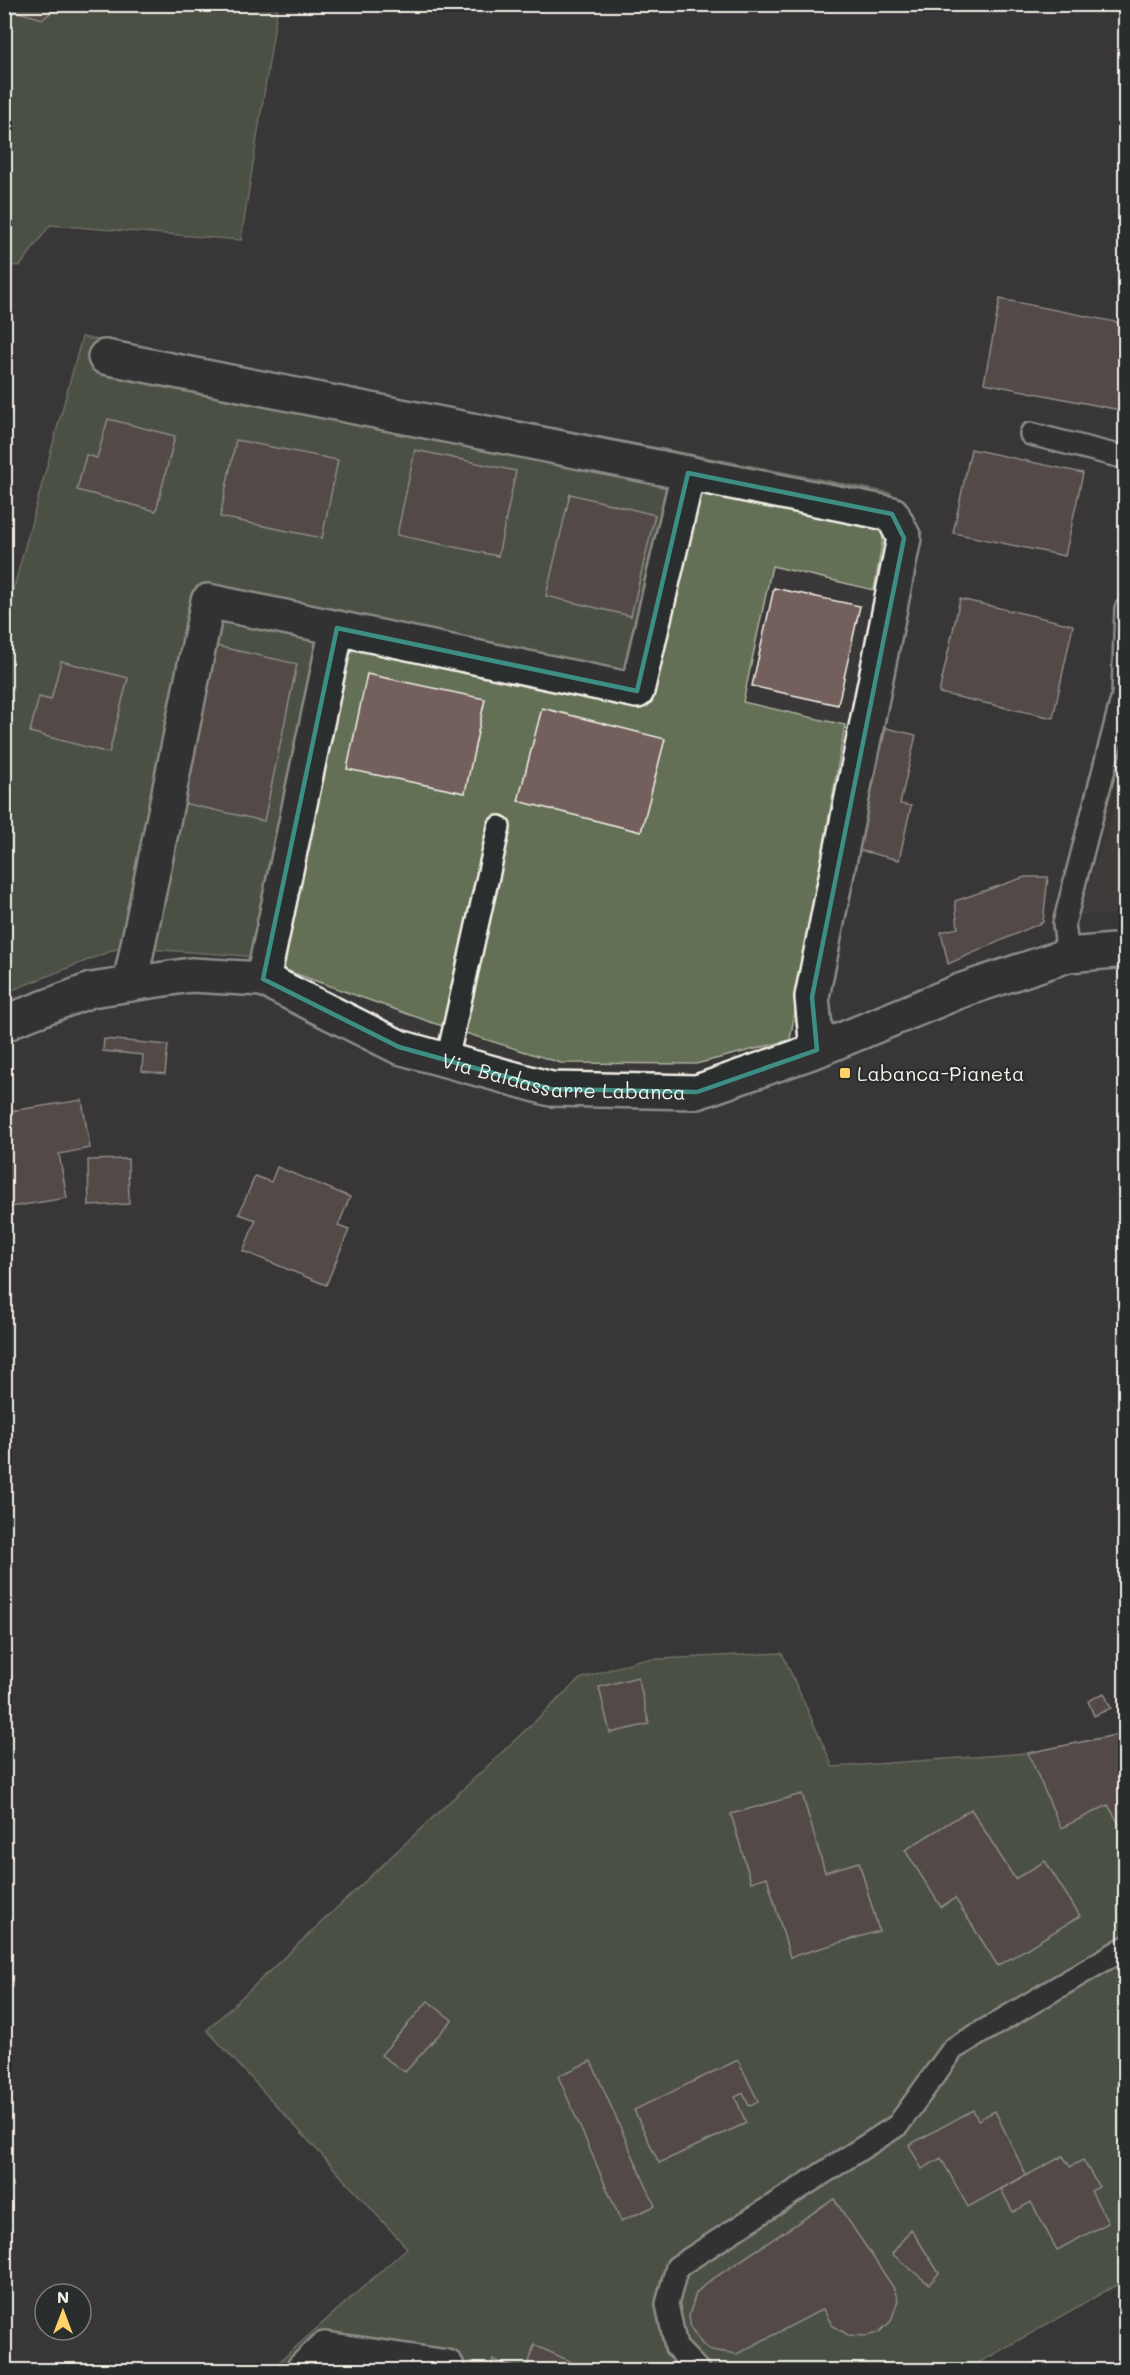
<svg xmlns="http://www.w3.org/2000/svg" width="1130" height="2375" font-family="Mali,sans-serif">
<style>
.built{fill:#4a4342}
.green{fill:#636f56;stroke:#acb09f;stroke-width:1.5}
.building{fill:#73605c;stroke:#f4f1e8;stroke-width:1.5}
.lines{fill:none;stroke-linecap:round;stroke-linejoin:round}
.service-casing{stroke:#f4f1e8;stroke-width:26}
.minor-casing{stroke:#f4f1e8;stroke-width:38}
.service{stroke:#2a2d2e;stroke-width:21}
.minor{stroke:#2a2d2e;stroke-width:33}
.marked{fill:none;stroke:#3d8f86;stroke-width:4.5;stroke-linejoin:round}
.poi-dot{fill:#ffd166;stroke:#2a2d2e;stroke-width:2}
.labels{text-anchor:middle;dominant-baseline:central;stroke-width:4.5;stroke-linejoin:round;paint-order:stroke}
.poi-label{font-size:20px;fill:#f4f1e8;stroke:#2a2d2e;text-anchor:start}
.street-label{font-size:20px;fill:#f4f1e8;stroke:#2a2d2e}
</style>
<rect width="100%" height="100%" fill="#393737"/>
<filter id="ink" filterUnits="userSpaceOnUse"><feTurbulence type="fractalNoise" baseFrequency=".0167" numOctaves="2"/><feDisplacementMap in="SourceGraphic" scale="12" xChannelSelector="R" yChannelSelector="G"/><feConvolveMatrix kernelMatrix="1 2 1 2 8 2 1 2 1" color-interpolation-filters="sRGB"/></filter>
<g filter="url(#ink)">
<!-- built -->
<polygon class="built" points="1125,776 1125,914 1080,914"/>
<!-- green -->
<g class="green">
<polygon points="4,5 278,5 241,240 50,225 20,266 5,265"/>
<polygon points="82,337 891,493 874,590 772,566 743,702 845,725 790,1040 696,1064 561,1063 433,1023 246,956 121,947 5,993 5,620"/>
<polygon points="782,1653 833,1767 1028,1753 1125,1733 1125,2280 966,2370 270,2370 407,2248 207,2030 580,1679 639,1660"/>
</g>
<!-- building -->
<g class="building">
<polygon points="4,4 61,4 43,19 4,8"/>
<polygon points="1000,299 1126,324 1126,382 1120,410 984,383"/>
<polygon points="108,419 175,436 156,511 77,490 86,455 97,458"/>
<polygon points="236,440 338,460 322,538 220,517"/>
<polygon points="971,449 1083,473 1065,556 953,533"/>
<polygon points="415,450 516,471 498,556 397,535"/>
<polygon points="570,494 655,515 631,616 546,596"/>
<polygon points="774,588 860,606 838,705 752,686"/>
<polygon points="960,599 1073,625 1053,718 939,693"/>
<polygon points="212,645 297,664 264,821 178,802"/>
<polygon points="61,661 128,678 109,753 30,732 39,697 51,700"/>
<polygon points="367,674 485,699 465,793 347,769"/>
<polygon points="542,708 665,739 641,832 518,801"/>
<polygon points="886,728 916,735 900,804 911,806 899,860 858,850"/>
<polygon points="1025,877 1048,877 1043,922 948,964 941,932 958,928 955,901"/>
<polygon points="104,1039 168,1045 165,1074 142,1071 143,1055 103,1051"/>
<polygon points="82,1100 90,1148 59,1154 67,1198 4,1208 4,1112"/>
<polygon points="128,1159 129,1204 89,1206 88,1160"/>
<polygon points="277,1167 350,1197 338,1226 349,1230 326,1285 243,1251 256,1220 239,1214 255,1176 271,1182"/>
<polygon points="638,1677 649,1724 610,1733 599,1687"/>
<polygon points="1104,1693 1111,1708 1094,1716 1088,1701"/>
<polygon points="1126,1733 1126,1835 1108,1805 1061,1828 1028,1753"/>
<polygon points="802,1794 825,1872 859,1862 879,1931 790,1957 767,1877 751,1882 731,1814"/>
<polygon points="971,1809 1015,1879 1045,1861 1080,1916 998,1966 955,1898 941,1907 905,1850"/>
<polygon points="428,2001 452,2020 405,2072 381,2055"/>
<polygon points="738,2060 758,2101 749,2106 743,2093 735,2097 746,2123 659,2163 634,2110"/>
<polygon points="591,2061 655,2206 621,2221 558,2076"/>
<polygon points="973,2110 978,2120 995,2111 1026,2175 968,2207 941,2158 922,2169 909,2145"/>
<polygon points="1063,2156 1070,2167 1083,2160 1099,2187 1091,2191 1108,2223 1057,2250 1031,2202 1013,2212 1001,2189"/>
<polygon points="834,2199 893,2287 898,2300 891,2321 879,2332 867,2336 848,2335 832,2325 823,2309 737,2354 711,2350 702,2344 691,2328 689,2316 696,2293 708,2282"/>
<polygon points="911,2229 939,2273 929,2284 892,2254"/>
<polygon points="534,2345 570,2361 573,2370 527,2370"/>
<polygon points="493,2360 522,2370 491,2370"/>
</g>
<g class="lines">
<defs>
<g id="service">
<polyline points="1031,434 1126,458"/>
<polyline points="1068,955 1064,924 1123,695 1126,609"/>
<polyline points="447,1060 499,827"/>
<polyline points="698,2370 676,2347 667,2304 677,2267 898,2125 953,2049 1126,1947"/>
</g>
<g id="minor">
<polyline points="105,357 892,514 904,538 812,997 817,1050"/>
<polyline points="263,979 337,628"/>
<polyline points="130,984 208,601 637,691 688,473"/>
<path id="s1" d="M4 1025 14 1019 91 990 191 975 263 979 399 1047 551 1089 697 1092 817 1050 960 991 1068 955 1126 950"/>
<polyline points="303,2370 325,2349 447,2367"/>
</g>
</defs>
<!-- service casing -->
<use href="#service" class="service-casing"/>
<!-- minor casing -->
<use href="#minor" class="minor-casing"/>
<!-- service -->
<use href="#service" class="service"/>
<!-- minor -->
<use href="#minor" class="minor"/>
</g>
</g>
<!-- marked area -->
<path d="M0 0H1130V2375H0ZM688 473 892 514 904 538 812 997 817 1050 697 1092 551 1089 399 1047 263 979 337 628 637 691Z" fill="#393737" fill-opacity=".55" fill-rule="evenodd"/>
<path class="marked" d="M688 473 892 514 904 538 812 997 817 1050 697 1092 551 1089 399 1047 263 979 337 628 637 691Z"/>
<!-- markers -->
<rect class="poi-dot" x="839" y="1067" width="12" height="12" rx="3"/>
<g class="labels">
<!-- poi labels -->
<g class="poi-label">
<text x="857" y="1073">Labanca-Pianeta</text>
</g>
<!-- street labels -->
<g class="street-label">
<text stroke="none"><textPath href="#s1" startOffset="588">Via Baldassarre Labanca</textPath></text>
</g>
</g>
<!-- margin -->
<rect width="1130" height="2375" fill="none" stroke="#2a2d2e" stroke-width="24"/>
<rect x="12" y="12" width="1106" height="2351" fill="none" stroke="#f4f1e8" stroke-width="2" filter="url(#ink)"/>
<!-- north arrow -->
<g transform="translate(63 2312)"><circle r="28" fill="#2a2d2e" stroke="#7b7b78" stroke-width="1.5"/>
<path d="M0-4.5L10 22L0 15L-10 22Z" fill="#ffd166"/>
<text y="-9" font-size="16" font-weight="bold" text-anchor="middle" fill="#f4f1e8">N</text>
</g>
</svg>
